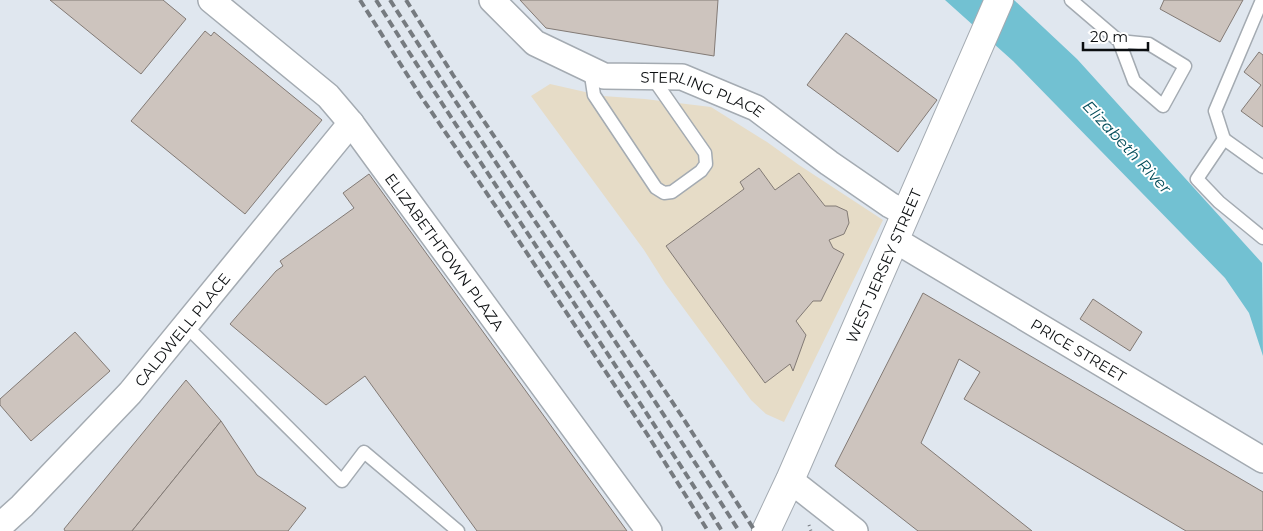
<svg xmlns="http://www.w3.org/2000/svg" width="1263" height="531" font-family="Montserrat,sans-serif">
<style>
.education{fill:#e6dcc7}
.water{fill:#72c1d2}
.building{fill:#cdc4be;stroke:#827a75}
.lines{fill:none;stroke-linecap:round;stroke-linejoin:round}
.lane-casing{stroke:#a4abb2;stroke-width:15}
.street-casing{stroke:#a4abb2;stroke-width:28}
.secondary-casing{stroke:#a4abb2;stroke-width:30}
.path{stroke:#767b80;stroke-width:3;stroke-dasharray:1 4;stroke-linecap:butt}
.lane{stroke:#fff;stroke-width:12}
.street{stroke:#fff;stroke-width:25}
.secondary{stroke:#fff;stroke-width:28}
.rail{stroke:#767b80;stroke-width:4;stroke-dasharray:8 4;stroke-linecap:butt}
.labels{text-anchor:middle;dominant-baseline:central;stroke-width:4;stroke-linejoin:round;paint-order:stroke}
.street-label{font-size:15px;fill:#0b0e10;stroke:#fff}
.water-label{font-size:16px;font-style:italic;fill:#034d5a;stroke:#fff}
</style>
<rect width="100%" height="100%" fill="#e0e7ef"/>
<!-- education -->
<polygon class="education" points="550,84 603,96 645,99 711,107 767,142 799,165 883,220 784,422 766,414 751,400 665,283 644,250 531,96"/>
<!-- water -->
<polygon class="water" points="945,0 1014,0 1077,59 1262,263 1263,356 1249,313 1225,278 1013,61"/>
<!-- building -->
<g class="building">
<polygon points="50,0 163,0 186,19 141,74"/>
<polygon points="520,0 718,0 714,56 546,28"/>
<polygon points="1164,0 1243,0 1220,42 1160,9"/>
<polygon points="205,31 211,36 214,32 322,120 245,214 131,121"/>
<polygon points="846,33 937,100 898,152 807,85"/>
<polygon points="1259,52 1263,55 1263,127 1241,111 1261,85 1244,72"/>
<polygon points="759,168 775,190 799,173 825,206 836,206 847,211 849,223 844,234 829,240 833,248 844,254 821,301 813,301 796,321 806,335 793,371 790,364 765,383 666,246 744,189 740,182"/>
<polygon points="369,174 627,531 477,531 365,376 326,405 230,324 276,271 283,266 280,261 354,208 343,193"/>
<polygon points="923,293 1263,492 1263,531 1186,531 964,399 980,372 959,359 921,443 1032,531 918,531 835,466"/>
<polygon points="1093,299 1142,332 1130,351 1080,319"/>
<polygon points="75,332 110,371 31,441 0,405 0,399"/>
<polygon points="186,380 221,421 132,531 65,531 64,529"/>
<polygon points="221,421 257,475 306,508 288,531 132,531"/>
</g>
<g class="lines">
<defs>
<g id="lane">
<polyline points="1071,0 1119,41 1134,81 1163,106 1185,66 1149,44 1119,41"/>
<polyline points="590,69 594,95 656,188 664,193 672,192 701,171 706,164 705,153 652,77"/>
<polyline points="1224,139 1215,111 1262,0"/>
<polyline points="1263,167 1224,139 1197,179 1219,202 1263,238"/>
<polyline points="185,325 342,481 364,452 458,531"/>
</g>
<g id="street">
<path id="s1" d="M211 0 328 96 351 123 649 531"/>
<path id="s2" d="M492 0 535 43 604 76 682 77 756 108 829 163 890 205 905 213"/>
<path id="s3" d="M895 240 1263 460"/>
<polyline points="790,480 855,531"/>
<path id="s4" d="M0 526 22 506 130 393 351 123"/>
</g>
<g id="secondary">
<path id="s5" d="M766 531 790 480 999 0"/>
</g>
</defs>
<!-- lane casing -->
<use href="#lane" class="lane-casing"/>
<!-- street casing -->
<use href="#street" class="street-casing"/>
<!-- secondary casing -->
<use href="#secondary" class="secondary-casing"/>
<!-- path -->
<polyline class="path" points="809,525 811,531"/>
<!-- lane -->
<use href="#lane" class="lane"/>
<!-- street -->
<use href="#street" class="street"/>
<!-- secondary -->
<use href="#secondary" class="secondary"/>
<!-- rail -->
<g class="rail">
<polyline points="360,0 420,95 507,223 647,434 708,531"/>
<path d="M376 0C488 179 610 352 722 531"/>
<path d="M390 0C504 179 625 352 739 531"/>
<polyline points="406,0 453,75 681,415 755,531"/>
</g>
</g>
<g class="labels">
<!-- street labels -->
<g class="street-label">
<text stroke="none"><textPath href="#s2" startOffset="239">STERLING PLACE</textPath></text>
<text stroke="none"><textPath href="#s1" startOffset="346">ELIZABETHTOWN PLAZA</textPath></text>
<text stroke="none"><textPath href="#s5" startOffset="290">WEST JERSEY STREET</textPath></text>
<text stroke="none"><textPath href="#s4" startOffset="268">CALDWELL PLACE</textPath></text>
<text stroke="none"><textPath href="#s3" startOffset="214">PRICE STREET</textPath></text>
</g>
<!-- water labels -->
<g class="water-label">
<text transform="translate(1127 147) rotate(47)">Elizabeth River</text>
</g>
</g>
<!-- scale -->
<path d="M1083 42v8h65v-8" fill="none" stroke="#0b0e10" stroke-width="2.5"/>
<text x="1090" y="42" font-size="15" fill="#0b0e10" stroke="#ffffff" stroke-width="4" paint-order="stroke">20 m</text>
</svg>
